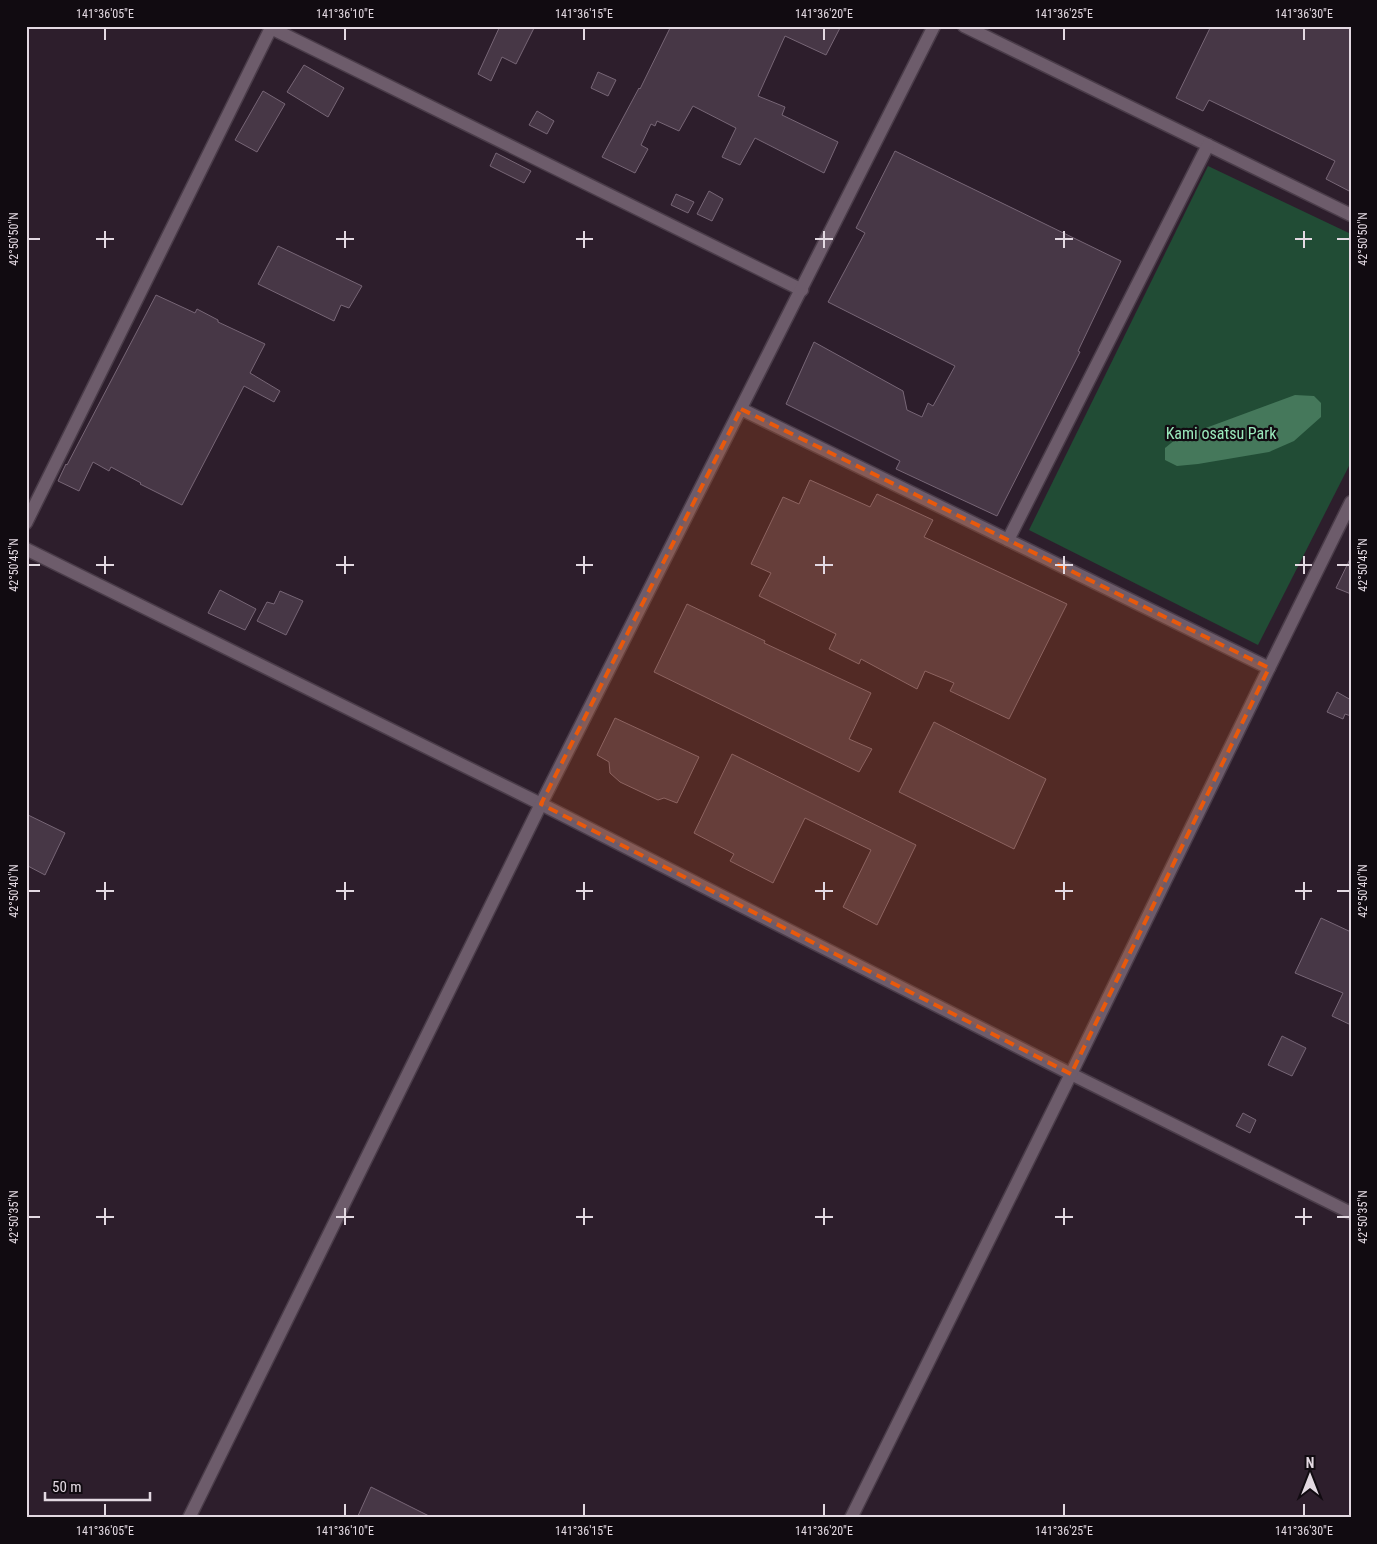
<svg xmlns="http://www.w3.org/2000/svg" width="1377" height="1544" font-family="'Roboto Condensed',sans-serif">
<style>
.green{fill:#214c35}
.water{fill:#45785b}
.building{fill:#473746;stroke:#776676}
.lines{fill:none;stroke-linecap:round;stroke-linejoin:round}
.minor-casing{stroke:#4a3c49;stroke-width:15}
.minor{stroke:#6d5c6b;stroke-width:12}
.marked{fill:#e8590c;fill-opacity:0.2;stroke:#e8590c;stroke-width:4;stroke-dasharray:10 6;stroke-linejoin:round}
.ticks{fill:none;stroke:#e3d9e2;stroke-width:2}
.labels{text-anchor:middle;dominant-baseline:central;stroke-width:4.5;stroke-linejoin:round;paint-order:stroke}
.park-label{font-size:16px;fill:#9ae9bc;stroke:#110b11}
.neatline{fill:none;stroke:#e3d9e2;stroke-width:2}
.ticks-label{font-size:12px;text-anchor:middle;fill:#e3d9e2}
</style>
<rect width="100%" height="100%" fill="#2d1e2c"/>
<!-- green -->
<polygon class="green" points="1208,166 1351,234 1351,462 1258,645 1029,530"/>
<!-- water -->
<polygon class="water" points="1295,395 1314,396 1321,403 1321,417 1294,441 1269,452 1198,464 1177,466 1165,460 1165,448 1176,439"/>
<!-- building -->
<g class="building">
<polygon points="500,26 535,26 516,64 502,57 491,81 478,74"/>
<polygon points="671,26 841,26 826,55 785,36 758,96 785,107 782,115 838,142 824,173 755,138 740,165 722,157 736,128 693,106 679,131 657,121 655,126 651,124 641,145 648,149 635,173 602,157 639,88 640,89"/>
<polygon points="1211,26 1351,26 1351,192 1326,179 1335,161 1209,100 1203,111 1176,98"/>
<polygon points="304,65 344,88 328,117 287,92"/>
<polygon points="598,72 616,80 608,96 591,88"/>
<polygon points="263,91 285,104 257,152 235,140"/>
<polygon points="537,111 554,121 547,134 529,125"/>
<polygon points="895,151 1121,261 1078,351 1080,352 997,516 896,469 900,461 786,404 814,342 903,391 907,410 922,417 928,403 933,406 955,366 828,302 865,233 856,228"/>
<polygon points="496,153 531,171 524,183 490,166"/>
<polygon points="709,191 723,199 712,221 697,214"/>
<polygon points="676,194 694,202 688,213 671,205"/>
<polygon points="278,246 362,286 349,308 341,305 334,321 258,284"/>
<polygon points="156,295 195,313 197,309 218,320 218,322 265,344 250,373 280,391 274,402 244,386 182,505 140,484 141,483 111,467 109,471 93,462 79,491 58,481 66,464 67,465"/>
<polygon points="810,480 870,507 877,494 933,520 924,537 1067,604 1009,719 950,691 954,683 925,671 917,689 861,659 859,664 829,649 836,634 759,596 771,573 751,564 783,497 799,504"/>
<polygon points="1351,557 1351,594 1336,588"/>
<polygon points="220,590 256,609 245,630 208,613"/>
<polygon points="280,591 303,601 286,635 257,621 267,602 274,604"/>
<polygon points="687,604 765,641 764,643 871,693 849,739 872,749 859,772 654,672"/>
<polygon points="1337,692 1351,700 1351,716 1345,714 1343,719 1327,712"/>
<polygon points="615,718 699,757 677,803 664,798 658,800 620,782 610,773 609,762 597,755"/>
<polygon points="934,722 1046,779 1014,849 899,792"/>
<polygon points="732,754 916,845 877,925 843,907 871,850 805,818 773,883 730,861 734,854 694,833"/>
<polygon points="26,814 65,833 45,875 26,865"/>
<polygon points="1321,918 1351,932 1351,1025 1332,1016 1343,993 1295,973"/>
<polygon points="1282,1036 1306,1048 1292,1076 1268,1065"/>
<polygon points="1243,1113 1256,1120 1250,1133 1236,1126"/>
<polygon points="371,1487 433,1518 357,1518"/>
</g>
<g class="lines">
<defs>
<g id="minor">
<polyline points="964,26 1351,215"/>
<polyline points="741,409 1269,668"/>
<polyline points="26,523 271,28 802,290"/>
<polyline points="1008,540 1208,145"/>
<polyline points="26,549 541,804 1071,1074 1351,1213"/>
<polyline points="189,1518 541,804 934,26"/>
<polyline points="851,1518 1071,1074 1269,668 1351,502"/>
</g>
</defs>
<!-- minor casing -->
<use href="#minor" class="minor-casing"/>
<!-- minor -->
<use href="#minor" class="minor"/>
</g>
<!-- marked area -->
<path class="marked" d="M741 409 1269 668 1071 1074 541 804Z"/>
<!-- ticks -->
<path class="ticks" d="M105 28V40M345 28V40M584 28V40M824 28V40M1064 28V40M1304 28V40M105 231V248M345 231V248M584 231V248M824 231V248M1064 231V248M1304 231V248M28 239H40M96 239H114M336 239H354M576 239H593M815 239H833M1055 239H1073M1295 239H1312M1337 239H1350M105 556V574M345 556V574M584 556V574M824 556V574M1064 556V574M1304 556V574M28 565H40M96 565H114M336 565H354M576 565H593M815 565H833M1055 565H1073M1295 565H1312M1337 565H1350M105 882V900M345 882V900M584 882V900M824 882V900M1064 882V900M1304 882V900M28 891H40M96 891H114M336 891H354M576 891H593M815 891H833M1055 891H1073M1295 891H1312M1337 891H1350M105 1208V1225M345 1208V1225M584 1208V1225M824 1208V1225M1064 1208V1225M1304 1208V1225M28 1217H40M96 1217H114M336 1217H354M576 1217H593M815 1217H833M1055 1217H1073M1295 1217H1312M1337 1217H1350M105 1504V1516M345 1504V1516M584 1504V1516M824 1504V1516M1064 1504V1516M1304 1504V1516"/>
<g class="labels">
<!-- park labels -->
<g class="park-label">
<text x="1221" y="433">Kami osatsu Park</text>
</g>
</g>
<!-- border -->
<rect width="1377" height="1544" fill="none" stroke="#110b11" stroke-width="55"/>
<!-- north arrow -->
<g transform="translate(1310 1476)" stroke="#110b11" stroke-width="4" paint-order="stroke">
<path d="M0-4L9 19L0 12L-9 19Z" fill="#e3d9e2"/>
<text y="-8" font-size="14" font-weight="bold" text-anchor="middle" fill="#e3d9e2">N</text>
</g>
<!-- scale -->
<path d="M45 1492v8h105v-8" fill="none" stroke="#e3d9e2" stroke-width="2.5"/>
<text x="52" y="1492" font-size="15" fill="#e3d9e2" stroke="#110b11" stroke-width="4" paint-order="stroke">50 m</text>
<rect x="28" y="28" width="1322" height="1488" class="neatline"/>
<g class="ticks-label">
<text x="105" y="18">141°36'05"E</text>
<text x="345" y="18">141°36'10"E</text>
<text x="584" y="18">141°36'15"E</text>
<text x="824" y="18">141°36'20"E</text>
<text x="1064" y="18">141°36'25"E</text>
<text x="1304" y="18">141°36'30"E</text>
<text transform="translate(14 239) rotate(-90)" y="4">42°50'50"N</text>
<text transform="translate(1363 239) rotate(-90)" y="4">42°50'50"N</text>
<text transform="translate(14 565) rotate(-90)" y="4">42°50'45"N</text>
<text transform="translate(1363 565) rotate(-90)" y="4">42°50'45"N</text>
<text transform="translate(14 891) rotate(-90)" y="4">42°50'40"N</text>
<text transform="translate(1363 891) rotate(-90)" y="4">42°50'40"N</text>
<text transform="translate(14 1217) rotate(-90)" y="4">42°50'35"N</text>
<text transform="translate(1363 1217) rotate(-90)" y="4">42°50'35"N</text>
<text x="105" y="1535">141°36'05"E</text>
<text x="345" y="1535">141°36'10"E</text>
<text x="584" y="1535">141°36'15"E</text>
<text x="824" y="1535">141°36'20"E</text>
<text x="1064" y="1535">141°36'25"E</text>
<text x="1304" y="1535">141°36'30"E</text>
</g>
</svg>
